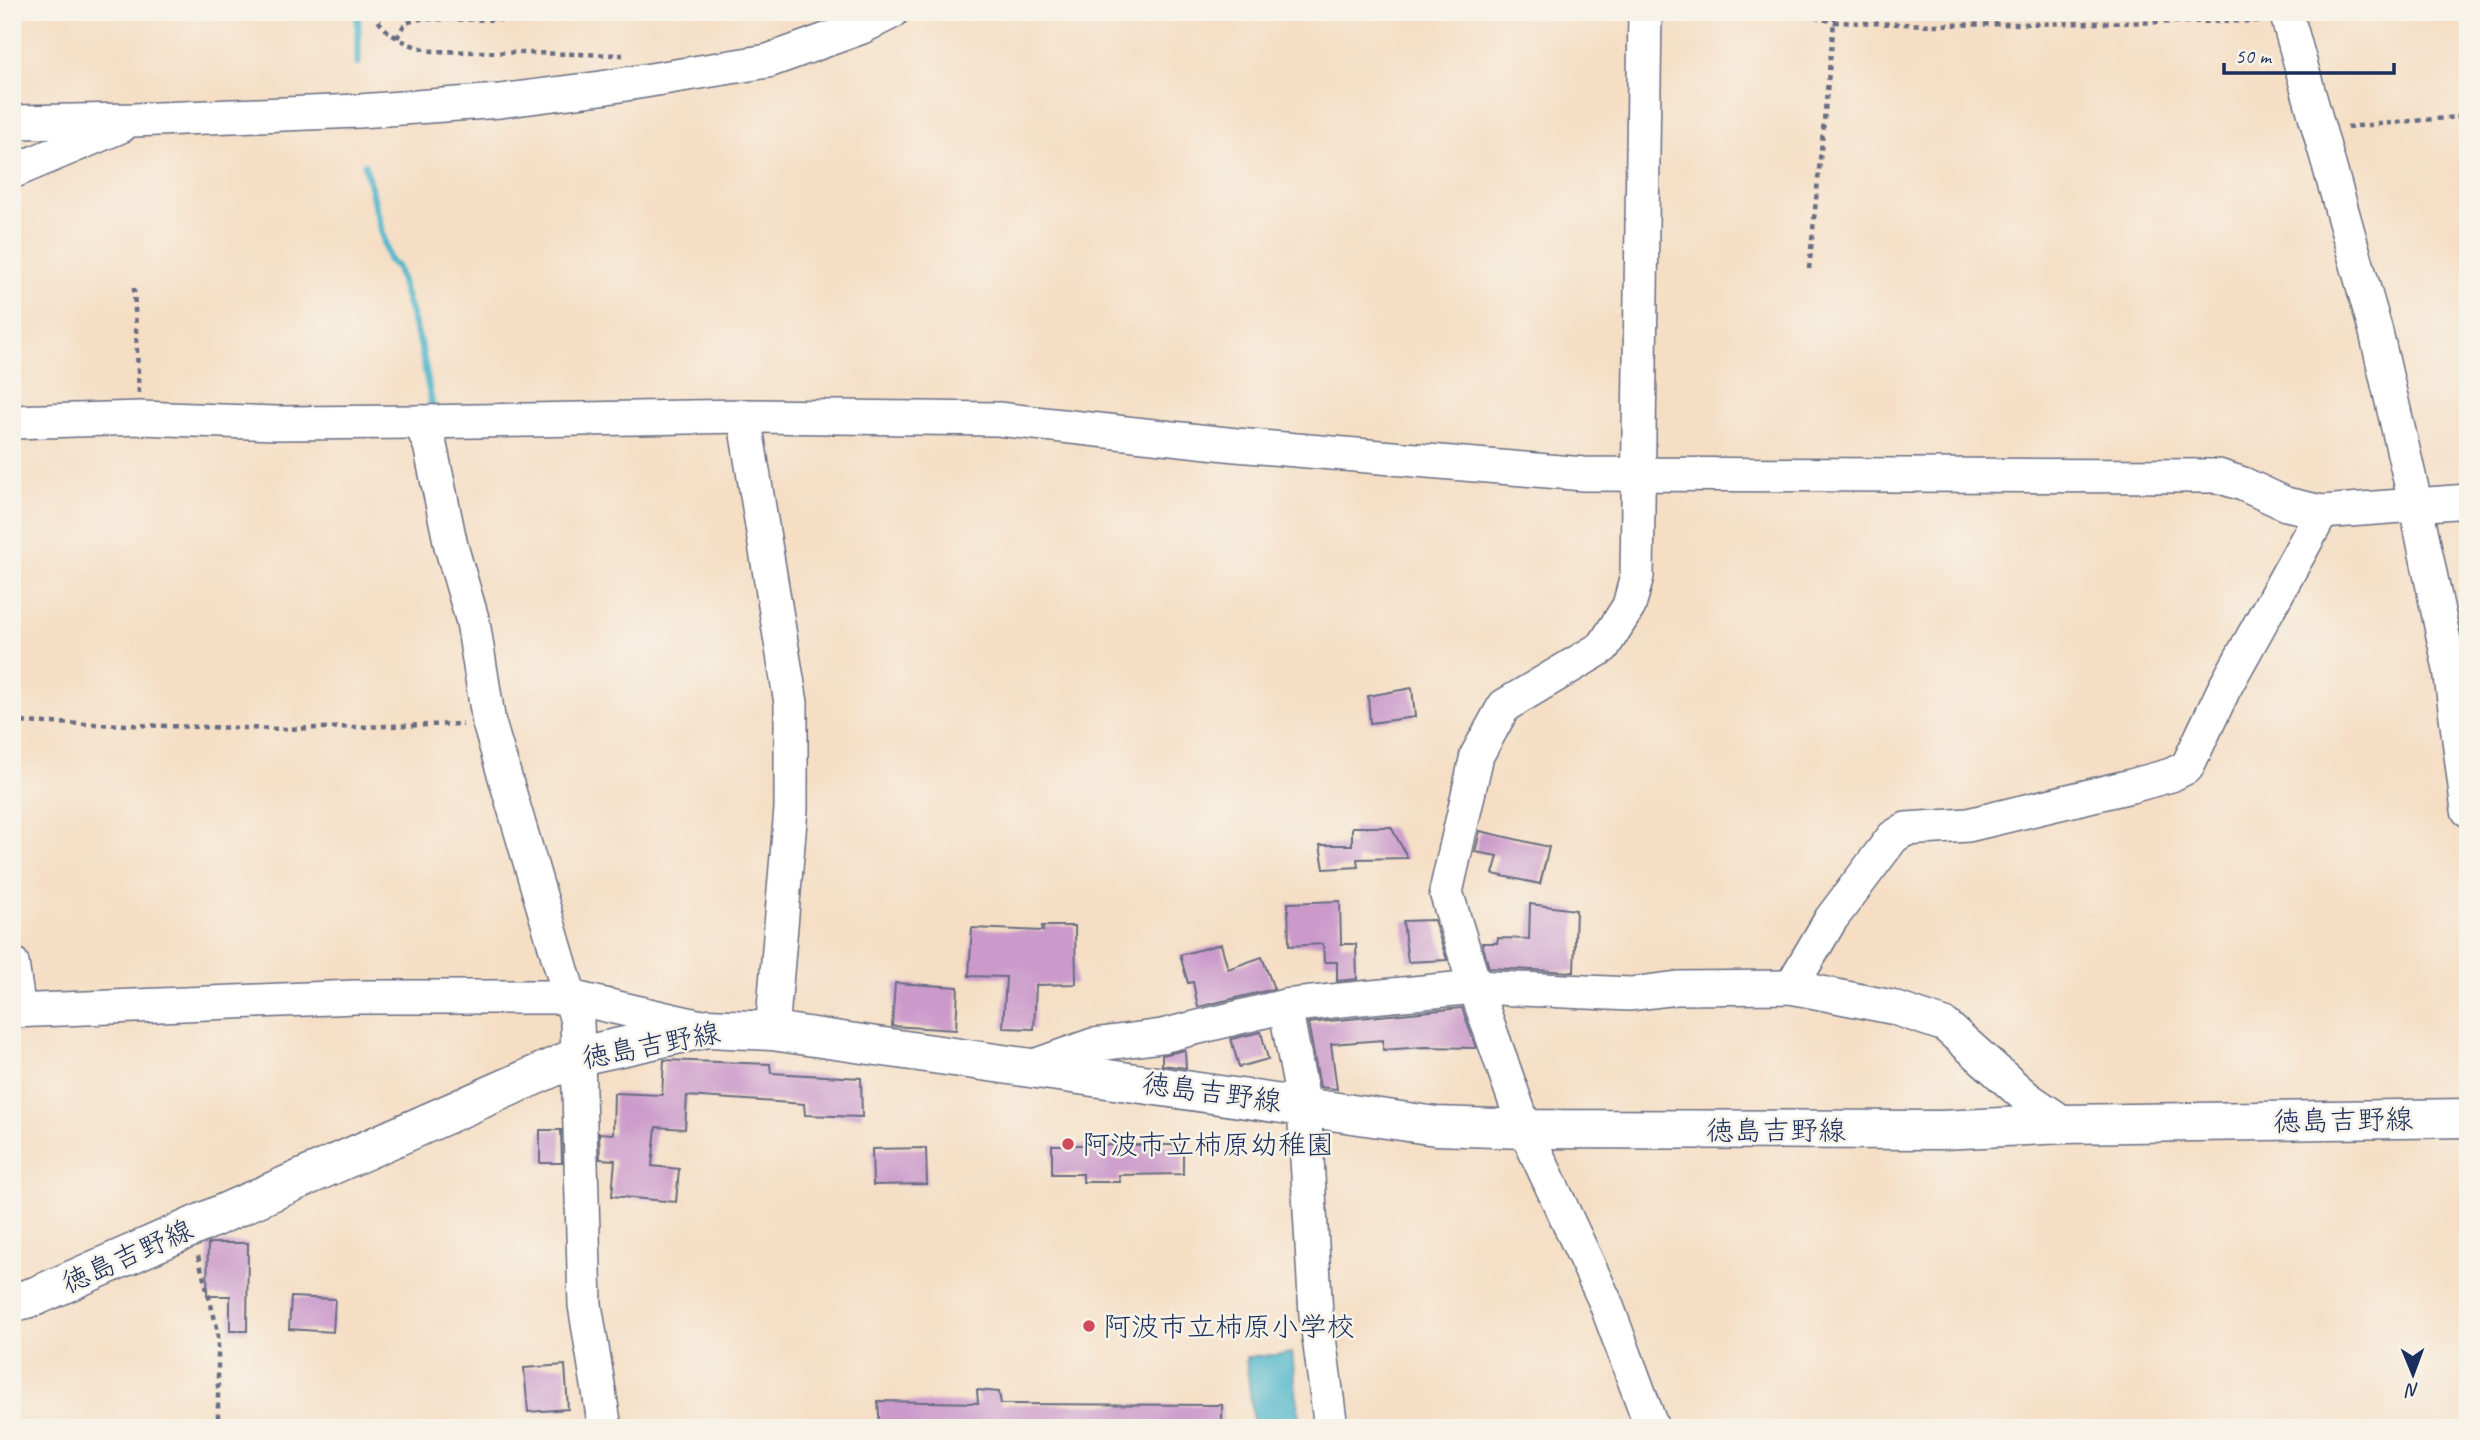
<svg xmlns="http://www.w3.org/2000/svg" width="2480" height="1440" font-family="Caveat,'Klee One',sans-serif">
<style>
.water{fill:#4cb5ca;stroke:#347294;stroke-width:2}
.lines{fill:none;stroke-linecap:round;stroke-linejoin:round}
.stream{stroke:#4cb5ca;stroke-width:7}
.building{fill:#cb9acb}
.minor-casing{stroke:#676c82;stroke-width:36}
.major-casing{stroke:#676c82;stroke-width:41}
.path{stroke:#676c82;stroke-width:4.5;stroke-dasharray:5 5;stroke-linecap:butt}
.minor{stroke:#fff;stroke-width:33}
.major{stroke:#fff;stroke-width:38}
.poi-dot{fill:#d1495b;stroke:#f7f3e8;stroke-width:2.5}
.labels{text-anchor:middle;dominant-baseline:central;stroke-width:5;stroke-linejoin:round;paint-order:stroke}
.street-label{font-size:28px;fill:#1b2f5e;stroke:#f7f3e8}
.poi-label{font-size:28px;fill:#1b2f5e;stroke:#f7f3e8;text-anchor:start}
</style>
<rect width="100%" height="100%" fill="#f7f3e8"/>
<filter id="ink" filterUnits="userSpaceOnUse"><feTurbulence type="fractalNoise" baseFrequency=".0143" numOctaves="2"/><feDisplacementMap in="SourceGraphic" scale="14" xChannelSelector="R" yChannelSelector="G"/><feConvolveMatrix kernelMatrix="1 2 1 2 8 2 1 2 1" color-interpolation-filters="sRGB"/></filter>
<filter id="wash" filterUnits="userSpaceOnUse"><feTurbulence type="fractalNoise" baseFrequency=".00686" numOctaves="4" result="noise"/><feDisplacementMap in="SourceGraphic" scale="28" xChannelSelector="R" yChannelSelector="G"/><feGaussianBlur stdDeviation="1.57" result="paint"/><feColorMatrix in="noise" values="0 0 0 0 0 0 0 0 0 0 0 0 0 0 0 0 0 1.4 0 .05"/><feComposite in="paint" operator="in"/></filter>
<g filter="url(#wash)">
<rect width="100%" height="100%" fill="#f5dec4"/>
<!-- water -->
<polygon class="water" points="1292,1353 1300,1428 1254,1428 1246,1358"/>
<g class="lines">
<!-- stream -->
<g class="stream">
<polyline points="358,12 358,63"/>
<polyline points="365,165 389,260 397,267 421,346 433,410"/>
</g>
</g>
<g id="blocks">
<!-- building -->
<g class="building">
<polygon points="1412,688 1415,717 1370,723 1368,696"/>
<polygon points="1352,827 1391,827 1408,858 1357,859 1358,867 1324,869 1320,845 1352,845"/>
<polygon points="1480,831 1549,847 1540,884 1493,874 1498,856 1475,852"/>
<polygon points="1340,901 1341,944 1356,944 1357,979 1337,981 1337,962 1324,962 1323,944 1289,946 1288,903"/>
<polygon points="1530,904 1576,910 1574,972 1489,968 1482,943 1497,943 1498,938 1529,939"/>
<polygon points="1434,920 1447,960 1408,962 1403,921"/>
<polygon points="1042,926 1075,926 1076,984 1036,985 1034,1029 1003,1028 1006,977 969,976 972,928 1043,931"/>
<polygon points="1221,944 1228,969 1262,957 1274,989 1198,1007 1193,982 1188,983 1180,955"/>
<polygon points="895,983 958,987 956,1030 892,1026"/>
<polygon points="1462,1008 1476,1048 1424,1047 1383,1050 1383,1040 1331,1044 1337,1089 1320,1087 1308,1023"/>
<polygon points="1261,1032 1268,1059 1239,1067 1231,1039"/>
<polygon points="1185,1050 1186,1068 1162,1065 1162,1055"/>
<polygon points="664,1060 770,1064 771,1073 861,1078 862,1117 805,1115 804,1104 687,1096 685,1129 656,1127 652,1166 679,1169 676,1202 612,1196 615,1160 600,1159 599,1133 613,1134 614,1093 662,1095"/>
<polygon points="540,1130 561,1130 562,1163 540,1163"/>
<polygon points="1052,1145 1183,1145 1183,1174 1119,1175 1120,1182 1083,1182 1083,1174 1052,1174"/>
<polygon points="926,1148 927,1184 873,1185 872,1149"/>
<polygon points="211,1243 248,1243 247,1331 230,1331 230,1296 207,1296 208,1244"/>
<polygon points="291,1297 335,1299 333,1332 289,1329"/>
<polygon points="565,1365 568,1409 528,1412 524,1368"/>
<polygon points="977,1390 999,1392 1001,1404 1222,1405 1222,1428 880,1428 878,1401 978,1403"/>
</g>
</g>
</g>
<g filter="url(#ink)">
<use href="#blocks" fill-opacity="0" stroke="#676c82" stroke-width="2"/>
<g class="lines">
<defs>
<g id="minor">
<polyline points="1645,12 1637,576 1629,606 1603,647 1504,706 1477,755 1446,892 1475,987 1525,1129 1605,1301 1652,1428"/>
<polyline points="2286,12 2376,332 2416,506 2450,669 2468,810"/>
<polyline points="12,122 133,120 359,111 500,101 601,88 768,61 862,27 892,12"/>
<polyline points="12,172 121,126"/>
<polyline points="744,416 791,703 791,809 772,1031"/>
<polyline points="12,422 140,418 276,423 420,422 744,416 998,419 1236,445 1584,474 2218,476 2243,484 2286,504 2322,512 2468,501"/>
<polyline points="420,422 430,445 451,546 473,622 489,723 577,1021 585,1305 605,1428"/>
<polyline points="12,963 19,1011"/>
<polyline points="1791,987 1831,919 1893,837 1906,829 1968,825 2131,786 2171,775 2187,767 2224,689 2322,512"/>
<polyline points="1285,1006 1304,1106 1316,1315 1331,1428"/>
<polyline points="12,1011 355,997 570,997 706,1028"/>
<polyline points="1034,1066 1093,1045 1162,1036 1285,1006 1341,1000 1475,987 1630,994 1678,988 1791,987 1891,1007 1945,1025 2028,1099 2065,1124"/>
</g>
<polyline id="major" points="12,1303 36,1296 579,1056 708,1028 772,1031 1436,1126 1525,1129 1941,1130 2065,1124 2468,1118"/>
</defs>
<!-- minor casing -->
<use href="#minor" class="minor-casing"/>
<!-- major casing -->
<use href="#major" class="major-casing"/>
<!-- path -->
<g class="path">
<path d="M374 12C382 35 410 46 432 51L623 55"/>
<polyline points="1795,12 1834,22 1933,25 2263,21"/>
<polyline points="397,38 405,23 420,19 513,20 577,12"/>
<polyline points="2347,127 2468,116"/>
<polyline points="1809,269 1835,12"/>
<polyline points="134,288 139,393"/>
<polyline points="12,722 283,729 463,724"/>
<polyline points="198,1256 218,1331 218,1428"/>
</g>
<!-- minor -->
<use href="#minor" class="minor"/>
<!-- major -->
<use href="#major" class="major"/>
</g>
</g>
<!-- markers -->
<g class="poi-dot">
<circle cx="1068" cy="1144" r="7"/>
<circle cx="1089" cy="1326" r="7"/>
</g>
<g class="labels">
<!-- street labels -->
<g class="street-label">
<text transform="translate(651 1045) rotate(-11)">徳島吉野線</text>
<text transform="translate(1212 1092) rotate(8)">徳島吉野線</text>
<text transform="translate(2343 1120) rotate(-1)">徳島吉野線</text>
<text x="1776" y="1130">徳島吉野線</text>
<text transform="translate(127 1256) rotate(-24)">徳島吉野線</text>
</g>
<!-- poi labels -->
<g class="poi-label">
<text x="1082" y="1144">阿波市立柿原幼稚園</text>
<text x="1103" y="1326">阿波市立柿原小学校</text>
</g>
</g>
<!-- margin -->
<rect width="2480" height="1440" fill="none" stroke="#f7f3e8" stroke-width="42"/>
<!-- north arrow -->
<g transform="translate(2413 1374) rotate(179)" stroke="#f7f3e8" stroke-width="5" paint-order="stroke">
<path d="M0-5L12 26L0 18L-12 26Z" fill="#1b2f5e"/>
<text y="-10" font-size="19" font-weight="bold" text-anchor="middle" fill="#1b2f5e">N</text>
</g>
<!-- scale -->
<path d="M2224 63v10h170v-10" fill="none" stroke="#1b2f5e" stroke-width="3.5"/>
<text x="2235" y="63" font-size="21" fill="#1b2f5e" stroke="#f7f3e8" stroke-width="5" paint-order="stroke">50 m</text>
</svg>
